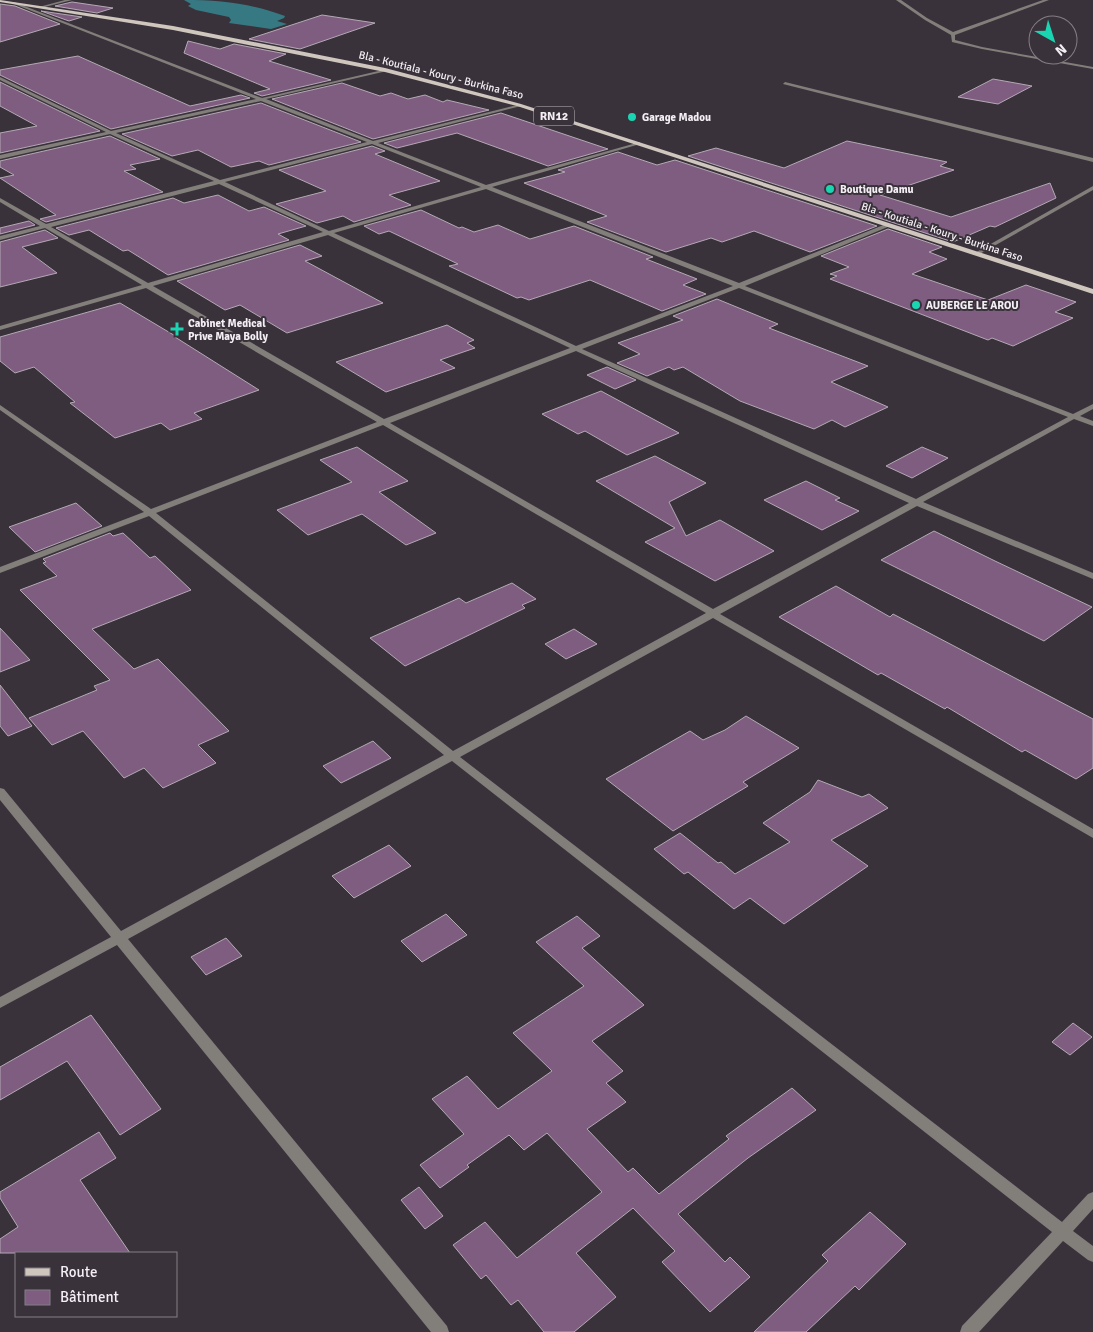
<svg xmlns="http://www.w3.org/2000/svg" width="1093" height="1332" font-family="Signika,sans-serif">
<style>
.water{fill:#377983}
.building{fill:#7f5d81;stroke:#b3a9b3}
.lines{fill:none;stroke-linecap:round;stroke-linejoin:round}
.street{fill:#827e7a;fill-rule:evenodd}
.primary{fill:#cfc6bd;fill-rule:evenodd}
.poi-dot{fill:#1ad5b2;stroke:#3a323b;stroke-width:2}
.labels{text-anchor:middle;dominant-baseline:central;stroke-width:4;stroke-linejoin:round;paint-order:stroke}
.far-street-label{font-size:11px;fill:#f4eff5;stroke:#3a323b}
.far-poi-label{font-size:11px;font-weight:bold;fill:#f4eff5;stroke:#3a323b;text-anchor:start}
.shield{fill:#3a323b;stroke:#bcb6bd;stroke-width:1}
.shield-label{font-size:12px;font-weight:bold;fill:#f4eff5}
</style>
<rect width="100%" height="100%" fill="#3a323b"/>
<!-- water -->
<path class="water" d="M184 0C221 0 249 3 285 16L284 18 277 21 287 24 271 29 229 23 231 20 229 17 196 10 188 6 191 4Z"/>
<!-- building -->
<g class="building">
<polygon points="72,2 113,8 97,13 55,6"/>
<polygon points="0,4 15,6 60,24 0,42"/>
<polygon points="41,11 82,17 69,21"/>
<polygon points="322,15 375,23 300,49 249,39"/>
<polygon points="188,41 220,49 234,44 286,54 269,61 331,80 262,96 254,93 270,89 184,53"/>
<polygon points="78,56 190,106 241,95 250,98 111,129 0,75 0,70"/>
<polygon points="993,79 1032,86 998,104 958,97"/>
<polygon points="0,82 100,131 0,153 0,133 37,126 0,106"/>
<polygon points="342,83 380,96 391,93 408,99 425,95 443,102 447,100 489,110 373,139 272,99"/>
<polygon points="261,103 361,142 269,165 259,161 231,167 198,150 172,156 122,134"/>
<polygon points="501,113 608,149 548,166 457,133 397,148 384,143"/>
<polygon points="110,136 160,159 130,165 136,169 124,171 163,192 46,222 40,219 56,215 0,178 14,175 0,167 0,161"/>
<polygon points="847,141 947,162 940,166 954,170 880,195 951,217 1050,183 1056,198 995,227 990,226 953,242 688,156 716,148 784,168"/>
<polygon points="372,146 385,151 375,154 440,181 389,195 411,205 354,222 343,216 317,223 276,204 326,191 279,170"/>
<polygon points="618,152 657,165 675,160 877,226 810,252 754,231 722,242 711,238 666,252 587,222 607,216 524,183 565,172 558,170"/>
<polygon points="218,195 249,211 264,207 306,226 278,234 289,240 168,275 128,250 123,251 89,230 69,235 56,228 173,198 184,203"/>
<polygon points="421,210 459,228 462,227 474,232 498,225 530,239 574,226 653,257 646,259 697,279 683,285 706,294 662,311 590,280 529,300 521,297 517,298 449,266 458,264 389,231 379,234 364,226"/>
<polygon points="29,221 35,225 0,234 0,228"/>
<polygon points="888,229 942,247 929,252 947,259 912,274 988,300 1026,285 1076,302 1055,312 1073,318 1013,346 992,338 988,340 830,279 837,276 830,274 849,267 821,256"/>
<polygon points="45,230 58,238 22,247 57,273 0,287 0,242"/>
<polygon points="300,245 322,256 305,261 383,303 287,333 240,305 225,310 177,281"/>
<polygon points="717,299 778,324 769,328 868,366 831,382 888,407 845,427 832,420 814,429 740,401 683,367 674,370 669,367 647,376 617,363 640,354 618,343 683,320 673,316"/>
<polygon points="120,303 177,337 175,337 259,390 194,413 202,419 170,430 161,423 115,438 70,403 75,402 34,367 15,373 0,361 0,337"/>
<polygon points="447,325 474,340 467,343 475,348 440,360 455,368 386,392 336,362"/>
<polygon points="607,367 636,380 615,389 587,375"/>
<polygon points="601,391 679,433 627,455 585,431 578,434 542,414"/>
<polygon points="357,447 408,481 379,492 436,533 406,545 362,514 308,535 277,510 352,482 320,460"/>
<polygon points="922,447 948,458 912,478 886,466"/>
<polygon points="655,456 706,483 669,502 686,536 720,520 774,551 715,581 645,542 675,528 596,481"/>
<polygon points="806,481 840,498 835,500 859,511 822,530 764,500"/>
<polygon points="76,503 102,526 35,552 9,527"/>
<polygon points="934,531 995,561 1092,607 1044,641 881,560"/>
<polygon points="110,533 113,536 123,533 150,558 155,556 191,590 92,629 134,669 158,659 229,731 198,745 216,763 163,788 144,768 124,778 83,731 52,745 29,718 97,690 94,686 110,680 20,590 57,576 43,563 46,562 43,559"/>
<polygon points="512,583 536,599 522,605 525,608 405,666 370,638 459,598 466,603"/>
<polygon points="836,586 890,617 893,614 1093,719 1093,768 1076,779 1025,750 1022,752 947,707 945,709 881,673 878,675 779,617"/>
<polygon points="0,628 30,660 0,672"/>
<polygon points="574,629 597,644 566,659 545,644"/>
<polygon points="0,685 32,726 8,736 0,726"/>
<polygon points="746,716 799,748 743,782 748,786 673,831 606,779 690,731 703,740 725,730"/>
<polygon points="373,741 391,758 341,783 323,766"/>
<polygon points="818,780 862,797 869,794 888,808 831,840 868,866 784,924 750,898 734,909 688,872 684,874 654,849 680,833 718,863 721,862 735,874 790,842 763,823 810,792"/>
<polygon points="389,845 411,866 354,898 332,876"/>
<polygon points="446,914 467,935 422,962 401,941"/>
<polygon points="577,916 600,936 582,948 644,1005 592,1041 623,1071 606,1083 626,1102 587,1129 628,1172 633,1168 659,1194 729,1139 726,1136 792,1088 816,1110 748,1158 678,1214 725,1262 730,1257 750,1277 710,1312 662,1262 675,1251 633,1208 576,1253 616,1297 574,1332 544,1332 518,1300 511,1305 486,1275 481,1279 453,1245 485,1222 517,1258 602,1192 547,1133 524,1150 509,1135 467,1165 469,1167 440,1188 420,1165 464,1134 432,1099 467,1076 498,1109 552,1071 513,1033 584,986 536,942"/>
<polygon points="226,938 242,956 206,975 191,957"/>
<polygon points="91,1015 161,1109 120,1135 67,1061 0,1100 0,1067"/>
<polygon points="1073,1023 1092,1037 1070,1055 1052,1042"/>
<polygon points="99,1132 116,1158 80,1180 130,1253 0,1253 0,1239 18,1227 0,1198 0,1192"/>
<polygon points="419,1187 443,1216 425,1229 401,1200"/>
<polygon points="870,1212 906,1244 859,1290 855,1286 806,1332 754,1332 828,1261 822,1255"/>
</g>
<g class="lines">
<!-- street -->
<g class="street">
<polygon points="65,0 72,0 41,8 39,7"/>
<polygon points="896,0 901,0 927,18 953,32 1043,0 1049,0 955,35 955,40 982,47 1093,67 1093,69 982,49 952,42 951,35 925,20"/>
<path d="M14 2 262 98 387 69V71L266 99 373 141 521 104V106L378 143 486 185 640 142V144L492 187 739 283 886 224H890V226L745 286 1073 414 1093 404V409L1080 416 1093 421V426L1074 419 923 502 1093 573V579L917 506 720 614 1093 829V838L713 618 460 757 1062 1222 1088 1194 1093 1192V1209L1073 1231 1093 1246V1262L1088 1260 1063 1241 979 1332H960L962 1326 1052 1232 452 761 128 939 447 1326 449 1332H431L117 945 0 1008V997L111 937 0 800V788L4 789 121 931 444 755 149 516 0 573V567L144 512 0 410V405L151 509 377 422 146 288 0 330V326L142 285 45 228 0 240V236L40 226 0 202V198L46 224 214 181 110 134 0 159V155L106 132 0 80V77L111 131 256 99 14 4ZM261 101 367 142 220 180 116 133ZM372 144 481 187 329 231 225 182ZM219 184 323 232 148 283 51 227ZM486 189 733 286 576 346 334 233ZM328 235 570 348 384 419 153 286ZM739 288 1068 417 916 499 582 349ZM576 351 909 503 713 609 390 423ZM383 425 706 613 453 751 156 513Z"/>
<polygon points="785,82 1093,158 1093,162 783,84"/>
<polygon points="1093,186 1093,190 978,255 973,254"/>
</g>
<!-- primary -->
<polygon class="primary" points="0,0 173,26 385,68 521,104 1093,289 1093,294 517,106 385,72 173,30 0,2"/>
</g>
<!-- markers -->
<g class="poi-dot">
<circle cx="632" cy="117" r="5"/>
<circle cx="830" cy="189" r="5"/>
<circle cx="916" cy="305" r="5"/>
<path d="M174.5 321.5h5v5h5v5h-5v5h-5v-5h-5v-5h5z"/>
</g>
<g class="labels">
<!-- far-street labels -->
<g class="far-street-label">
<text transform="translate(441 75) rotate(14)">Bla - Koutiala - Koury - Burkina Faso</text>
<text transform="translate(942 232) rotate(18)">Bla - Koutiala - Koury - Burkina Faso</text>
</g>
<!-- far-poi labels -->
<g class="far-poi-label">
<text x="642" y="117">Garage Madou</text>
<text x="840" y="189">Boutique Damu</text>
<text x="926" y="305">AUBERGE LE AROU</text>
<text x="188" y="323">Cabinet Medical<tspan x="188" dy="13">Prive Maya Bolly</tspan></text>
</g>
<!-- shield labels -->
<rect class="shield" x="534" y="106.5" width="40" height="19" rx="4"/>
<g class="shield-label">
<text x="554" y="116">RN12</text>
</g>
</g>
<!-- legend -->
<rect x="15" y="1252" width="162" height="65" fill="#3a323b" stroke="#847e85"/>
<rect x="25" y="1268" width="25" height="8" fill="#cfc6bd" stroke="#847e85"/>
<text x="60" y="1277" font-size="15" fill="#f4eff5">Route</text>
<rect x="25" y="1290" width="25" height="15" fill="#7f5d81" stroke="#847e85"/>
<text x="60" y="1302" font-size="15" fill="#f4eff5">Bâtiment</text>
<!-- north arrow -->
<g transform="translate(1053 40) rotate(141)"><circle r="24" fill="#3a323b" stroke="#847e85"/>
<path d="M0-4L9 19L0 12L-9 19Z" fill="#1ad5b2"/>
<text y="-8" font-size="14" font-weight="bold" text-anchor="middle" fill="#f4eff5">N</text>
</g>
</svg>
